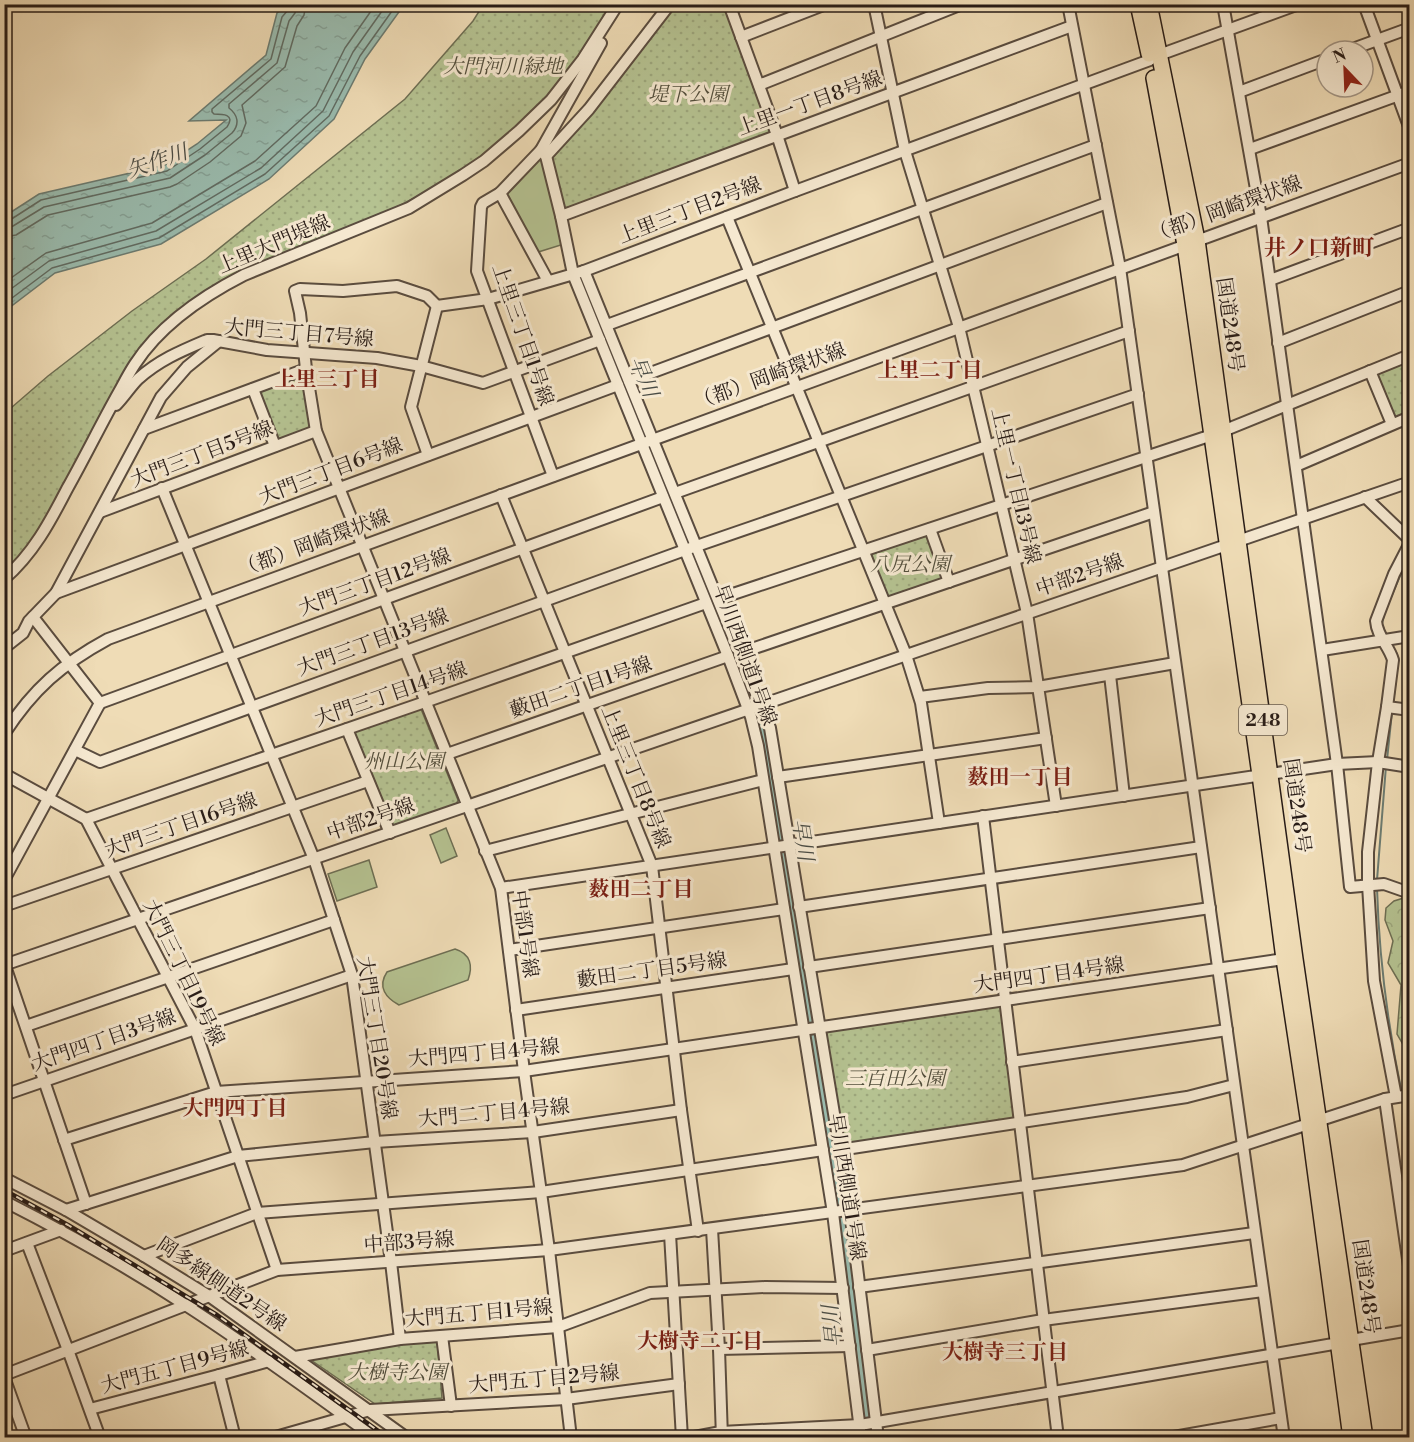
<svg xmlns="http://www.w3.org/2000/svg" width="1414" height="1442" font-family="'Libre Bodoni','Noto Serif JP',serif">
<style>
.grass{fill:#b5c291;stroke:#6e6f54;stroke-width:1.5}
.forest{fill:url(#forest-crowns);stroke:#6e6f54;stroke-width:1.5}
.park{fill:url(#park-dots);stroke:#6e6f54;stroke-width:1.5}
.water{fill:url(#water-ripples);stroke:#6c7c72;stroke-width:1.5}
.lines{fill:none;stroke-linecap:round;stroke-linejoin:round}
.shore{stroke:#616c63;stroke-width:1.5}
.stream{stroke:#6c7c72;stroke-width:2}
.river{stroke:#9abcaf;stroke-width:14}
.minor-casing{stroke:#5a4c3f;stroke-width:14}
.highway-casing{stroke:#281c17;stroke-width:18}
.minor{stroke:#f5e8d0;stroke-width:10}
.highway{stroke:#efdcb6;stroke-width:15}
.rail-casing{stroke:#281c17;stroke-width:4.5}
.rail{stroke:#f5e8d0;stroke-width:2;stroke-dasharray:7;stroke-linecap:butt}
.labels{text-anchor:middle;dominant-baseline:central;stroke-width:6;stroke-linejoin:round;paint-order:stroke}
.shield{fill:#f5e8d0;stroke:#66594e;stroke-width:1.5}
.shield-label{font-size:18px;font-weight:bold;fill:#281c17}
.park-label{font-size:20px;font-style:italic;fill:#524e3c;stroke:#f5e8d0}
.street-label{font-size:20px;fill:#281c17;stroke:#f5e8d0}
.water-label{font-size:21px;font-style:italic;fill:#4a4c45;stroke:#f5e8d0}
.neighbourhood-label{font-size:21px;font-weight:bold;fill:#7a1f14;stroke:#f5e8d0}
.quarter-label{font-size:22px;font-weight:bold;fill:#7a1f14;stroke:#f5e8d0}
</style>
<defs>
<pattern id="forest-crowns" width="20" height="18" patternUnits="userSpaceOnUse" patternTransform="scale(1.5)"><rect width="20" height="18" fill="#b5c291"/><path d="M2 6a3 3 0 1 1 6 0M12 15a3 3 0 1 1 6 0" fill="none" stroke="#9ca67c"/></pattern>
<pattern id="park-dots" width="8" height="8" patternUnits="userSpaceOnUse" patternTransform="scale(1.5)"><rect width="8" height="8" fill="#b5c291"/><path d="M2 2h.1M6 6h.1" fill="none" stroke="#9ca67c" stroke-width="1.8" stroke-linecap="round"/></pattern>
<pattern id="water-ripples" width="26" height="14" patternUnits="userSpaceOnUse" patternTransform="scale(1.5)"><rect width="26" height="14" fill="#9abcaf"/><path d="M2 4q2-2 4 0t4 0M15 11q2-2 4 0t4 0" fill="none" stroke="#85a196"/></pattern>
</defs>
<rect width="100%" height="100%" fill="#efdcb6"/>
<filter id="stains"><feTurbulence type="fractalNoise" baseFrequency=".00333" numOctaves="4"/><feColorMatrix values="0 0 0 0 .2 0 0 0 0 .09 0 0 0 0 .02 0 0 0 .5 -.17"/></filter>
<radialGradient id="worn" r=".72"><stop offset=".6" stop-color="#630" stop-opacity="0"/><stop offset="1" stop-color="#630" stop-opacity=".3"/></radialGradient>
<!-- grass -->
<g class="grass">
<polygon points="539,156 542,158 564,244 535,253 504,197 506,191"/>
<polygon points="446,828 457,856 441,863 430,835"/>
<polygon points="369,860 377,887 337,901 328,874"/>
<path d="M455 949C471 954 473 966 468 980L399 1005C386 998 377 987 387 972Z"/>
</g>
<!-- forest -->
<polygon class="forest" points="1407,897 1410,904 1409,1055 1397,1034 1401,985 1388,963 1393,941 1385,920 1386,908 1394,901"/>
<!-- park -->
<g class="park">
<polygon points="483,5 613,5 579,57 544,100 499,143 459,173 436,187 399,206 218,285 126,370 111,395 49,514 28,547 5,574 4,414 48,376 132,311 206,259 405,99 473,21"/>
<polygon points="675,5 725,5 772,132 771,135 567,211 564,209 549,158"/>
<polygon points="1409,358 1409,413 1395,419 1375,372"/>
<polygon points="303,376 310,428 277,442 258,390"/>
<polygon points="926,534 930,535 943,581 888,599 869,553"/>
<polygon points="421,709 458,800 456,805 393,827 391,826 353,733 355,730"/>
<polygon points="998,1006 1002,1008 1015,1117 1013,1120 845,1145 842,1143 826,1031"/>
<polygon points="437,1340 442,1398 375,1404 308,1358 404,1343"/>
</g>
<!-- water -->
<polygon class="water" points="286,5 404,5 365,59 334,119 269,179 161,244 55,273 5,311 5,216 39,194 165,165 197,144 226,120 189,121 266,55 277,13"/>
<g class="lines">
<!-- shore -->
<g class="shore">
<path d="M4 221 10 220 41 200 167 171 200 149 227 127C236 114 222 114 214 114L212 112V109L271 59 282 17 288 10 289 4"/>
<path d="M4 228 13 226 44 207 170 178 205 155 232 133C240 124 238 115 229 108V104L277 63 289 21 295 13 297 4"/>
<polyline points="4,237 16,235 48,215 170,187 177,184 210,162 241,136 246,123 242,105 285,67 297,26 304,15 306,4"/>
<polyline points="4,283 46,253 152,223 255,161 316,106 345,48 376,4"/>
<polyline points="4,294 49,261 156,231 261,168 323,111 353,52 387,4"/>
<polyline points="4,304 52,268 159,238 265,174 329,116 360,56 397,4"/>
</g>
<!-- stream -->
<g class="stream">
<polyline points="1386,609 1402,571 1410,557"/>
<polyline points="1384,615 1382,624 1386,635"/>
<polyline points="1390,642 1397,654 1398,662"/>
<polyline points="1393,704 1396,679"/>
<polyline points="1387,760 1392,712"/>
<polyline points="1377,880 1386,766"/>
<path d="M1377 888C1379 957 1388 1027 1402 1094"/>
<polyline points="1403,1100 1410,1129"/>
</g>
<!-- river -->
<g class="river">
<polyline points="581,279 600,324"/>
<polyline points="669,494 758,716 764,739 842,1220 866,1438"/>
</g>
<defs>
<g id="minor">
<polyline points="729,4 777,135 795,191"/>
<polyline points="874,4 905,151 959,327 1027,613 1056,806"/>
<polyline points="1068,4 1120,268 1284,1438"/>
<polyline points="1223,4 1261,217 1337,764 1350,887 1384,884 1404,891 1410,890"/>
<polyline points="1364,4 1410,129"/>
<polyline points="741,37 826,4"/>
<polyline points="1347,51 1410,28"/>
<polyline points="1159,55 1299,4"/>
<polyline points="759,85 962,4"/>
<polyline points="1239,92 1327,59"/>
<polyline points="1250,149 1410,91"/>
<polyline points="541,150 546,156 561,216 573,274 728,656 751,717 758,746 833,1213 861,1438"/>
<polyline points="546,156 589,109 670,4"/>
<polyline points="500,193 548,281"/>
<polyline points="561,216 1072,26"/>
<polyline points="727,217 906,655 921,703 939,823"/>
<polyline points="584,271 770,728 850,1210 878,1438"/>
<polyline points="1270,280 1410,228"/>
<polyline points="437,306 427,296 397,286 343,291 300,289 295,291 300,313 306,369 316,431 501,888 524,1071 549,1250 571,1438"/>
<polyline points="437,306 488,299 584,271 795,191 1150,60"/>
<polyline points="607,325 1096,145"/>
<polyline points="1278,343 1410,291"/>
<polyline points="1370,371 1392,424"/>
<polyline points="629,381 1107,203"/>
<polyline points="253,389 275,446"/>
<path d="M116 405C124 397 130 387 138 379 159 360 181 351 207 340H213L267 350 377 358 421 366 483 383 600 340"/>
<polyline points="144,429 306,369"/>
<polyline points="1223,431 1410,355"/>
<polyline points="428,455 411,407 437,306"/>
<polyline points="1296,466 1410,417"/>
<polyline points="553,476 477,271 481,207 483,203 500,193 541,150 601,43"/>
<polyline points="162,488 314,859 352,975 391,1262 400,1339"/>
<polyline points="675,493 1129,331"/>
<polyline points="501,495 652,866 681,1110 698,1231"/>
<polyline points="1365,497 1410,540"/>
<polyline points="100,512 316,431"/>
<polyline points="930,529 949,582"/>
<path d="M4 579C33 554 50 522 67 489 85 457 101 424 119 392 124 383 129 373 135 364 161 324 203 296 244 275L409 208 463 175 484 161 519 131 551 100 583 59 618 4"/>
<polyline points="56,593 618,385"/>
<polyline points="718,599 1212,435"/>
<polyline points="33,617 100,703"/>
<polyline points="4,648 23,633 29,621 56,593 161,397 187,367 219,341"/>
<polyline points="1322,650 1410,636"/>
<polyline points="740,653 1154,512"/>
<polyline points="1110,675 1124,796"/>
<polyline points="920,697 988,688 1038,687 1175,663"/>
<polyline points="100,703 663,497"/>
<polyline points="1387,707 1410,710"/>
<polyline points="347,729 390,833"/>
<path d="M4 734C33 689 62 664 108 639L1410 163"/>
<polyline points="75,750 100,762 685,550 1138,394"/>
<polyline points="447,754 728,656"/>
<polyline points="4,774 86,819 195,1029 277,1270"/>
<polyline points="778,777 1046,738"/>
<polyline points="983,816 1058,1438"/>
<polyline points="86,819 425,702 706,603"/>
<polyline points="485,851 763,780"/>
<polyline points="4,880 100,703"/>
<polyline points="501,888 1337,764 1378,762 1410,767"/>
<polyline points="4,906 368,781"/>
<polyline points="799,907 1201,847"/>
<polyline points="509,950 784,909"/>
<polyline points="4,963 86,1204"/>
<polyline points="4,965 1410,482"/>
<polyline points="809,967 1210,908"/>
<polyline points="516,1010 793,969"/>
<polyline points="26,1026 334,920"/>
<polyline points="1012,1062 1227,1030"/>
<polyline points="4,1095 352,975"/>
<path d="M1396 1097 1374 981 1368 885V852L1378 762 1387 707 1393 660C1389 646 1377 636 1376 621L1394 574 1410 543"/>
<polyline points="1385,1099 1410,1273"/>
<polyline points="64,1140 216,1092 524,1071 1284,959"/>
<polyline points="839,1150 1187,1097 1234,1085"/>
<polyline points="4,1178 66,1210 144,1256 209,1296 407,1438"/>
<path d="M4 1201C67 1233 129 1268 187 1306 252 1348 313 1393 375 1438"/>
<polyline points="66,1210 238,1156 375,1142 533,1132 681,1110"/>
<polyline points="712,1229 719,1349 722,1438"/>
<polyline points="670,1234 682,1438"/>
<polyline points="27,1243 68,1350 100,1438"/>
<polyline points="4,1251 61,1230"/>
<polyline points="144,1256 257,1213 541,1192 823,1150"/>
<polyline points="859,1287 1254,1233"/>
<polyline points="442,1336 451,1406"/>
<polyline points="1351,1340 1410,1330"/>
<polyline points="719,1349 850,1346"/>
<polyline points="867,1350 1043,1320 1263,1291"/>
<polyline points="295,1357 400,1339 558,1327 650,1293 765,1287 843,1288"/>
<polyline points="4,1375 277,1270 549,1250 1183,1165 1385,1099 1410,1095"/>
<polyline points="219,1375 235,1438"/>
<polyline points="4,1377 26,1438"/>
<polyline points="90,1409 219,1375 269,1361"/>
<polyline points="272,1438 370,1410 566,1399 679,1384"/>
<polyline points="689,1438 721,1432 860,1425 1339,1343"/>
<polyline points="1168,1438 1281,1418"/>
</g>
<g id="highway">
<polyline points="1138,4 1149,54"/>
<polyline points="1149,4 1197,240 1295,959 1365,1438"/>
<polyline points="1154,78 1185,245 1260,775 1284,959 1309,1124 1351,1438"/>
</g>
</defs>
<!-- minor casing -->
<use href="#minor" class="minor-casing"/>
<!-- highway casing -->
<use href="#highway" class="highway-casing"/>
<!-- minor -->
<use href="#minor" class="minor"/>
<!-- highway -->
<use href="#highway" class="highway"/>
<defs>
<polyline id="rail" points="4,1190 68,1225 217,1315 388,1438"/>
</defs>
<!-- rail casing -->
<use href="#rail" class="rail-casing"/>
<!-- rail -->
<use href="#rail" class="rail"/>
</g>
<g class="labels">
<!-- shield labels -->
<rect class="shield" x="1239" y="705" width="48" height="30" rx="4.5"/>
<g class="shield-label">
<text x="1263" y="720">248</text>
</g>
<!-- park labels -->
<g class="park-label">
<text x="503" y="67">大門河川緑地</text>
<text x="688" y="95">堤下公園</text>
<text x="910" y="565">八尻公園</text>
<text x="404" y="762">州山公園</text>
<text x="895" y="1079">三百田公園</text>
<text x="397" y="1373">大樹寺公園</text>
</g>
<!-- street labels -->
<g class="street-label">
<text transform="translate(810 104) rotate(-20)">上里一丁目8号線</text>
<text transform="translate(1226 210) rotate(-20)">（都）岡崎環状線</text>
<text transform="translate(690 211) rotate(-21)">上里三丁目2号線</text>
<text transform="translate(274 245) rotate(-23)">上里大門堤線</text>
<text transform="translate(1229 325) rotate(82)">国道248号</text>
<text transform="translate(299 334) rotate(5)">大門三丁目7号線</text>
<text transform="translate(522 335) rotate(71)">上里三丁目1号線</text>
<text transform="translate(770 377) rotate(-20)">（都）岡崎環状線</text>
<text transform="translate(202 455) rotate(-21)">大門三丁目5号線</text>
<text transform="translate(331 472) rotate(-21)">大門三丁目6号線</text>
<text transform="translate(1015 486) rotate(77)">上里一丁目13号線</text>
<text transform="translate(314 544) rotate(-20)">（都）岡崎環状線</text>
<text transform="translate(1080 576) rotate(-19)">中部2号線</text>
<text transform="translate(375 583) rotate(-20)">大門三丁目12号線</text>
<text transform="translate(373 643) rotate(-20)">大門三丁目13号線</text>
<text transform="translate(744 655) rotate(70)">早川西側道1号線</text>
<text transform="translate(581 688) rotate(-19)">藪田二丁目1号線</text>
<text transform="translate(391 695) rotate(-19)">大門三丁目14号線</text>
<text transform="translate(635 777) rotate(68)">上里三丁目8号線</text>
<text transform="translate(1296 806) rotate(82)">国道248号</text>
<text transform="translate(371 820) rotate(-19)">中部2号線</text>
<text transform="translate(181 826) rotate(-19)">大門三丁目16号線</text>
<text transform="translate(524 934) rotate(82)">中部1号線</text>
<text transform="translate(652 971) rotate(-8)">藪田二丁目5号線</text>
<text transform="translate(183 973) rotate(64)">大門三丁目19号線</text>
<text transform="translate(1049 976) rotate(-8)">大門四丁目4号線</text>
<text transform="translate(376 1038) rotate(81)">大門三丁目20号線</text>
<text transform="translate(104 1041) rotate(-19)">大門四丁目3号線</text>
<text transform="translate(484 1054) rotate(-5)">大門四丁目4号線</text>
<text transform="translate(494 1114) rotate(-5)">大門二丁目4号線</text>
<text transform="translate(846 1187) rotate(81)">早川西側道1号線</text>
<text transform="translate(409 1243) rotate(-4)">中部3号線</text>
<text transform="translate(221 1285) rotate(34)">岡多線側道2号線</text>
<text transform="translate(1365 1287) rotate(82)">国道248号</text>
<text transform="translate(479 1314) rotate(-5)">大門五丁目1号線</text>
<text transform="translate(175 1368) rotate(-15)">大門五丁目9号線</text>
<text transform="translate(544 1380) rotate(-5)">大門五丁目2号線</text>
</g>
<!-- water labels -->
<g class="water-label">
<text transform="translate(157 162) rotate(-19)">矢作川</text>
<text transform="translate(643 377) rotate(68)">早川</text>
<text transform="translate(802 840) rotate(81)">早川</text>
<text transform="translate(833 1326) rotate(-96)">早川</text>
</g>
<!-- neighbourhood labels -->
<g class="neighbourhood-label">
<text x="930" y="371">上里二丁目</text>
<text x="327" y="380">上里三丁目</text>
<text x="1020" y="778">薮田一丁目</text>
<text x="641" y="890">薮田二丁目</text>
<text x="235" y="1109">大門四丁目</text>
<text x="700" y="1342">大樹寺二丁目</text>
<text x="1005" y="1353">大樹寺三丁目</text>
</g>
<!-- quarter labels -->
<g class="quarter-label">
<text x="1319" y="248">井ノ口新町</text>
</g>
</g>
<!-- margin -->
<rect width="1414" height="1442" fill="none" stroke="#efdcb6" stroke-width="24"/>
<rect x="6" y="6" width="1402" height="1430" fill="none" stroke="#281c17" stroke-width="3"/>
<rect x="12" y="12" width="1390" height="1418" fill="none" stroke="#281c17" stroke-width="1.5"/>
<!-- north arrow -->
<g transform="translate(1345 69) rotate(337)"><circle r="28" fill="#f5e8d0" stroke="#a39686" stroke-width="1.5"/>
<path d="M0-4.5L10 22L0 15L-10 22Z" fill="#8f2418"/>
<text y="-9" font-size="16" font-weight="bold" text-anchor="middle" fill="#281c17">N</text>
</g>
<rect width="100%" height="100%" filter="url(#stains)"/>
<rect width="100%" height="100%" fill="url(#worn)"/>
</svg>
